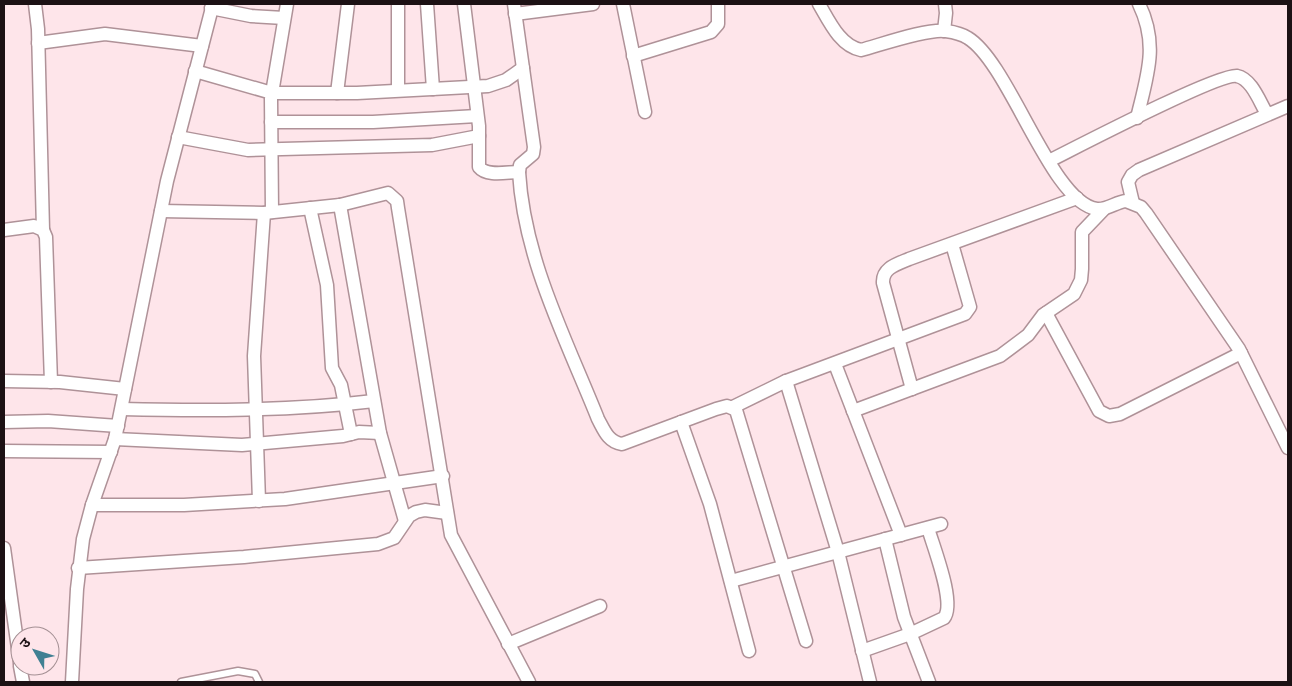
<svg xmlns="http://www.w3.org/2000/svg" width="1292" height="686" font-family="Montserrat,'Noto Sans Devanagari',sans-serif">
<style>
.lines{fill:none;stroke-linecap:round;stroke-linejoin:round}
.lane-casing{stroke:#af9298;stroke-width:9}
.street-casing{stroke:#af9298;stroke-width:15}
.lane{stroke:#fff;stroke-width:6}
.street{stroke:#fff;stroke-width:12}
</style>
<rect width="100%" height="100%" fill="#fee5ea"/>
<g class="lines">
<defs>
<polyline id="lane" points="181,682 238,671 255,674 259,682"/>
<g id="street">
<polyline points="35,4 38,29 43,230"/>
<polyline points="427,4 433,89"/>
<path d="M464 4 479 126V167C487 177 507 172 519 172"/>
<path d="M514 4 534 147 533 154 520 165 519 172C524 259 566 339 598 419 604 430 608 442 622 444L716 409 727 406 736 410 806 641"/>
<polyline points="623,4 645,112"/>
<path d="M819 4C829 21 840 46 861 50 880 45 928 28 946 31 953 32 962 34 968 38 1010 64 1051 203 1097 209 1107 210 1116 202 1126 201L1141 207 1146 213 1239 349 1288 448"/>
<polyline points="211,8 251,16 284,18"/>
<polyline points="515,14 593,4"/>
<polyline points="944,31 946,13 945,4"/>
<polyline points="38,43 105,34 202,46"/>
<polyline points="633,56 711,32 718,24 718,4"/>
<polyline points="195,71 272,93 357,93 488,86 506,80 523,68"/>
<polyline points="398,90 398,4"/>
<polyline points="337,93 348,4"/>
<path d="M1137 118C1147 76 1159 45 1139 4"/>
<polyline points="271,122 373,122 477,116"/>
<polyline points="178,137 248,150 432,145 479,136"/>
<path d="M1049 161C1075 148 1219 73 1237 76 1252 79 1260 103 1267 114"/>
<polyline points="1133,203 1128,182 1132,175 1139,170 1288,106"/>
<polyline points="340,205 380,433 405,521"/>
<polyline points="310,208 327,285 332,368 341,385 351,434"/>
<polyline points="161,211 264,213 340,205 388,193 397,201 398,208 451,535 529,682"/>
<polyline points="272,212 271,99 287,4"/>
<polyline points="4,230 34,226 43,230 46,237 51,382"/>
<polyline points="1046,313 1099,411 1109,416 1120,414 1241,353"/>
<polyline points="835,364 901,535"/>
<polyline points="4,381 60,382 125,389"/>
<polyline points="786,381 838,552 870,682"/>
<path d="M912 389 883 283C882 268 897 264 909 259L1077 198"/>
<polyline points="733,407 786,381 965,314 970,307 952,244"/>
<path d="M122 409C206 411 290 411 374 401"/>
<polyline points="853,411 1000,356 1028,335 1043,315 1074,294 1081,280 1082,269 1082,232 1104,209"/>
<polyline points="4,422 48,421 118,426"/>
<polyline points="681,422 710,504 749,651"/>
<polyline points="115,439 242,445 343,436 359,432 380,433"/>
<polyline points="4,451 111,452"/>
<polyline points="259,501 254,356 264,213"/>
<polyline points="92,505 184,505 285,499 443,476"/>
<polyline points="885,539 904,617 929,682"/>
<polyline points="4,548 20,663"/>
<polyline points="78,568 244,557 378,544 394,538 409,516 416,512 425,510 447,513"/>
<polyline points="731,581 941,524"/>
<polyline points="508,644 600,606"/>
<path d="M862 651 910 634 944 618C956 603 933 546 928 528"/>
<polyline points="20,666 23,682"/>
<polyline points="72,682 77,589 83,539 92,505 115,439 167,181 213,4"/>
</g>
</defs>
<!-- lane casing -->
<use href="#lane" class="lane-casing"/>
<!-- street casing -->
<use href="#street" class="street-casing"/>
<!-- lane -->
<use href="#lane" class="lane"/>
<!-- street -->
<use href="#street" class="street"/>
</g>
<!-- border -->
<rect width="1292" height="686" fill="none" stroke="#1c1114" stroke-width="10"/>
<!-- north arrow -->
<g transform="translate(35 651) rotate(309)"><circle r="24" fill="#fee5ea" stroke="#a49094"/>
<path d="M0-4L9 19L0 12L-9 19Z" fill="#408093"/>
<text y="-8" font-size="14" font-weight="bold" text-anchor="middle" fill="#1c1114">उ</text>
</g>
</svg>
